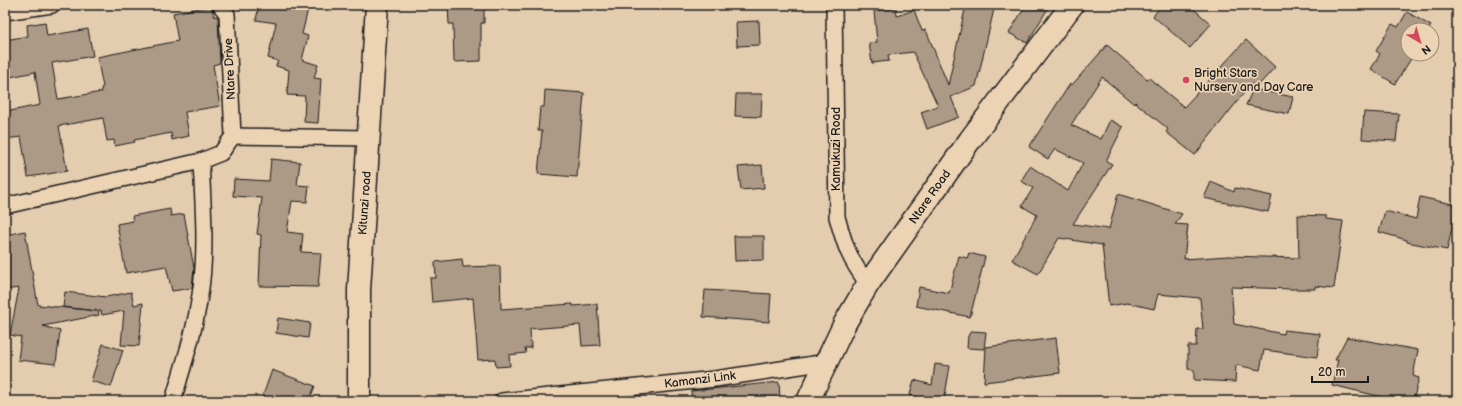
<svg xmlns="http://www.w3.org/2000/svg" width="1462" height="406" font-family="'Balsamiq Sans',sans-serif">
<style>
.building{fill:#ac9a86;stroke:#1c1c1c}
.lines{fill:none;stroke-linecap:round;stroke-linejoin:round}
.street-casing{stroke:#1c1c1c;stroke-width:18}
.secondary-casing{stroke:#1c1c1c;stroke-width:25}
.street{stroke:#ecd3b4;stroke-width:15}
.secondary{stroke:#ecd3b4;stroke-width:22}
.poi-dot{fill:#d1495b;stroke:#ecd3b4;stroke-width:1.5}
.labels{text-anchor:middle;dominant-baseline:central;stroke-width:3.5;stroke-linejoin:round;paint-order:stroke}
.street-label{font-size:12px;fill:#1c1c1c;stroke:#ecd3b4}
.poi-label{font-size:12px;fill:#1c1c1c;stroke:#ecd3b4;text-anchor:start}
</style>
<rect width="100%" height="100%" fill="#e4ccae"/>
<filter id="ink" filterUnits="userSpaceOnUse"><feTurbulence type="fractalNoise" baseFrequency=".025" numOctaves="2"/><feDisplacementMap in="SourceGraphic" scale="8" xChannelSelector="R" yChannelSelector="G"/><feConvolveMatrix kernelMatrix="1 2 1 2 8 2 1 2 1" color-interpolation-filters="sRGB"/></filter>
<g filter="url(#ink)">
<!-- building -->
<g class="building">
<polygon points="259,5 309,5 302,34 308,36 302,60 318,65 314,78 321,79 318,123 304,122 305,96 287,95 289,70 276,66 278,61 268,58 276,23 256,20"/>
<polygon points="448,5 484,5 484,23 481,23 481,61 454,62 453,24 449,24"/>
<polygon points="966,5 995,5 976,86 951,97 959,117 927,129 921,112 938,106 913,52 888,55 889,61 872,63 869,43 877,42 874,11 896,8 897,16 914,10 922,31 926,30 948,85"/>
<polygon points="1026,5 1050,5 1027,43 1009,33"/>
<polygon points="1162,5 1189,5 1211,24 1190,48 1153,16"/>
<polygon points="211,6 214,16 218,17 220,63 213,65 220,106 185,112 189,136 172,140 171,133 134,140 135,142 115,146 114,140 107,141 103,118 59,126 67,171 28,177 21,137 5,139 5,112 40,105 35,72 5,78 5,40 28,36 27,25 45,22 47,36 88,29 93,56 52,63 58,99 102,92 101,88 103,87 97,57 178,41 173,13"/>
<polygon points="1407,12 1431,26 1428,30 1408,30 1408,54 1414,54 1395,84 1371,69 1380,54 1376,51 1392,24 1398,27"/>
<polygon points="759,21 760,45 737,46 736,22"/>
<polygon points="1246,40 1275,67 1257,87 1251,84 1195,155 1166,132 1168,129 1135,102 1134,104 1102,77 1071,125 1101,139 1110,120 1123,127 1106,161 1112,164 1073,224 1109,229 1118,194 1182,214 1175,224 1188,225 1184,259 1228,256 1299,258 1298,215 1326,216 1326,219 1343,221 1334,288 1315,286 1315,289 1292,289 1231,287 1234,324 1283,334 1284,330 1320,334 1317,357 1264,350 1260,370 1236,365 1235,382 1194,380 1194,370 1188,369 1188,346 1196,346 1197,329 1203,329 1200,298 1158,294 1154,309 1127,303 1109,306 1102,245 1059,238 1038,274 1012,260 1037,215 1022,206 1033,188 1021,181 1030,166 1068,191 1083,163 1055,149 1048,159 1029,147 1070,84 1072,85 1107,45 1147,79 1149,78 1184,107"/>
<polygon points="1253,89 1293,97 1289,114 1246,105"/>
<polygon points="545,90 584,93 577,177 538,174 542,131 538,131 540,107 544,107"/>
<polygon points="736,94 762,94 761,117 735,116"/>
<polygon points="1364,112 1399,114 1396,141 1362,139"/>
<polygon points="271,159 300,162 297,185 309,186 307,202 292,201 287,232 303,234 301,252 321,253 318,287 259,286 261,235 257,234 262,198 233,196 234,179 269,181"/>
<polygon points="762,165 764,188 741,190 738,167"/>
<polygon points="1211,182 1234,192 1235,188 1272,196 1268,212 1204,198"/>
<polygon points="1420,197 1457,205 1457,220 1454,219 1447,250 1407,242 1407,240 1379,232 1385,211 1416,219"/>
<polygon points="170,209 171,216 184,214 194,268 192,288 172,291 166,266 126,273 117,224 133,221 132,216"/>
<polygon points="25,231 38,305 97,311 63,307 65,292 106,297 131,292 134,305 143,303 139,346 121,345 124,311 102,315 101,311 98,311 99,315 43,326 60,331 56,364 18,360 21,337 10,335 19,288 5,290 5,235"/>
<polygon points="734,236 764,236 764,260 735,261"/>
<polygon points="969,253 985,257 970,317 916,306 919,287 949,293 959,256 967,258"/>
<polygon points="462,259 463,267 500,266 501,309 573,304 573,306 597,304 600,345 582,346 580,325 530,329 531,348 525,348 526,353 509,355 510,366 496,367 495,359 478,360 473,298 432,302 430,278 436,278 435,262"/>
<polygon points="705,290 771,294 769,322 703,317"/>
<polygon points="278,318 310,323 308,338 276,333"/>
<polygon points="971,331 986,332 984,349 967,348 968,336"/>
<polygon points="1347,337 1418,350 1413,376 1419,378 1413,401 1399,401 1332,385 1338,360 1335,360"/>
<polygon points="1056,338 1060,373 984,382 986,347"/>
<polygon points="103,344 123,350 111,387 91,381"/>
<polygon points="935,364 950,366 944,401 933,401 910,395 914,380 932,385"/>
<polygon points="272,370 315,386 309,401 261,401"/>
<polygon points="779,382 780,401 692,401 691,391"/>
</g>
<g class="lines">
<defs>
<g id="street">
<polyline points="220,5 227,14 233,136"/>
<path d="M834 5 837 217C845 246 849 259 868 284"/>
<polyline points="5,12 52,5"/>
<polyline points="233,136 369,138"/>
<polyline points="5,206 201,161 221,153 233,136"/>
<path d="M173 401C183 366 195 331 200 295 207 251 203 206 201 161"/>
<polyline points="502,401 715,379 827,362"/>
</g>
<g id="secondary">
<polyline points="359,401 359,290 377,5"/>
<polyline points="808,401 845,323 868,284 970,140 1072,5"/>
</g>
</defs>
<!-- street casing -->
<use href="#street" class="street-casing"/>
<!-- secondary casing -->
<use href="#secondary" class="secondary-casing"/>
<!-- street -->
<use href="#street" class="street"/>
<!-- secondary -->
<use href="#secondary" class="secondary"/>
</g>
</g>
<!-- markers -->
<circle class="poi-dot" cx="1186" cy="80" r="4"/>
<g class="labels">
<!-- street labels -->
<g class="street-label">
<text transform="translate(230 69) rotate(-93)">Ntare Drive</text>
<text transform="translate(836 149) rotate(-90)">Kamukuzi Road</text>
<text transform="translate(930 197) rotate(-55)">Ntare Road</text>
<text transform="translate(365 203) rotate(-86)">Kitunzi road</text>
<text transform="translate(700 380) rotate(-7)">Kamanzi Link</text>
</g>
<!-- poi labels -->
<g class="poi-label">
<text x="1194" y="73">Bright Stars<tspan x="1194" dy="14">Nursery and Day Care</tspan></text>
</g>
</g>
<!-- margin -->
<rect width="1462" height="406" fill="none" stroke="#ecd3b4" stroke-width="20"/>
<rect x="10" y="10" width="1442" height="386" fill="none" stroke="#1c1c1c" stroke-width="1.5" filter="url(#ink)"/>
<!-- north arrow -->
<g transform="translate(1420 42) rotate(142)"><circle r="19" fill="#ecd3b4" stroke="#998a77"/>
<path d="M0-3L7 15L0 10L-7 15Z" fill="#d1495b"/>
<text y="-6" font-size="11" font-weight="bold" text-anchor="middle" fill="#1c1c1c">N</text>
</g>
<!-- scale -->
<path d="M1312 376v6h56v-6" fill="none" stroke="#1c1c1c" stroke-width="2"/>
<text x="1318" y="376" font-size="12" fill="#1c1c1c" stroke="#ecd3b4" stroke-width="3" paint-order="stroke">20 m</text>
</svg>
